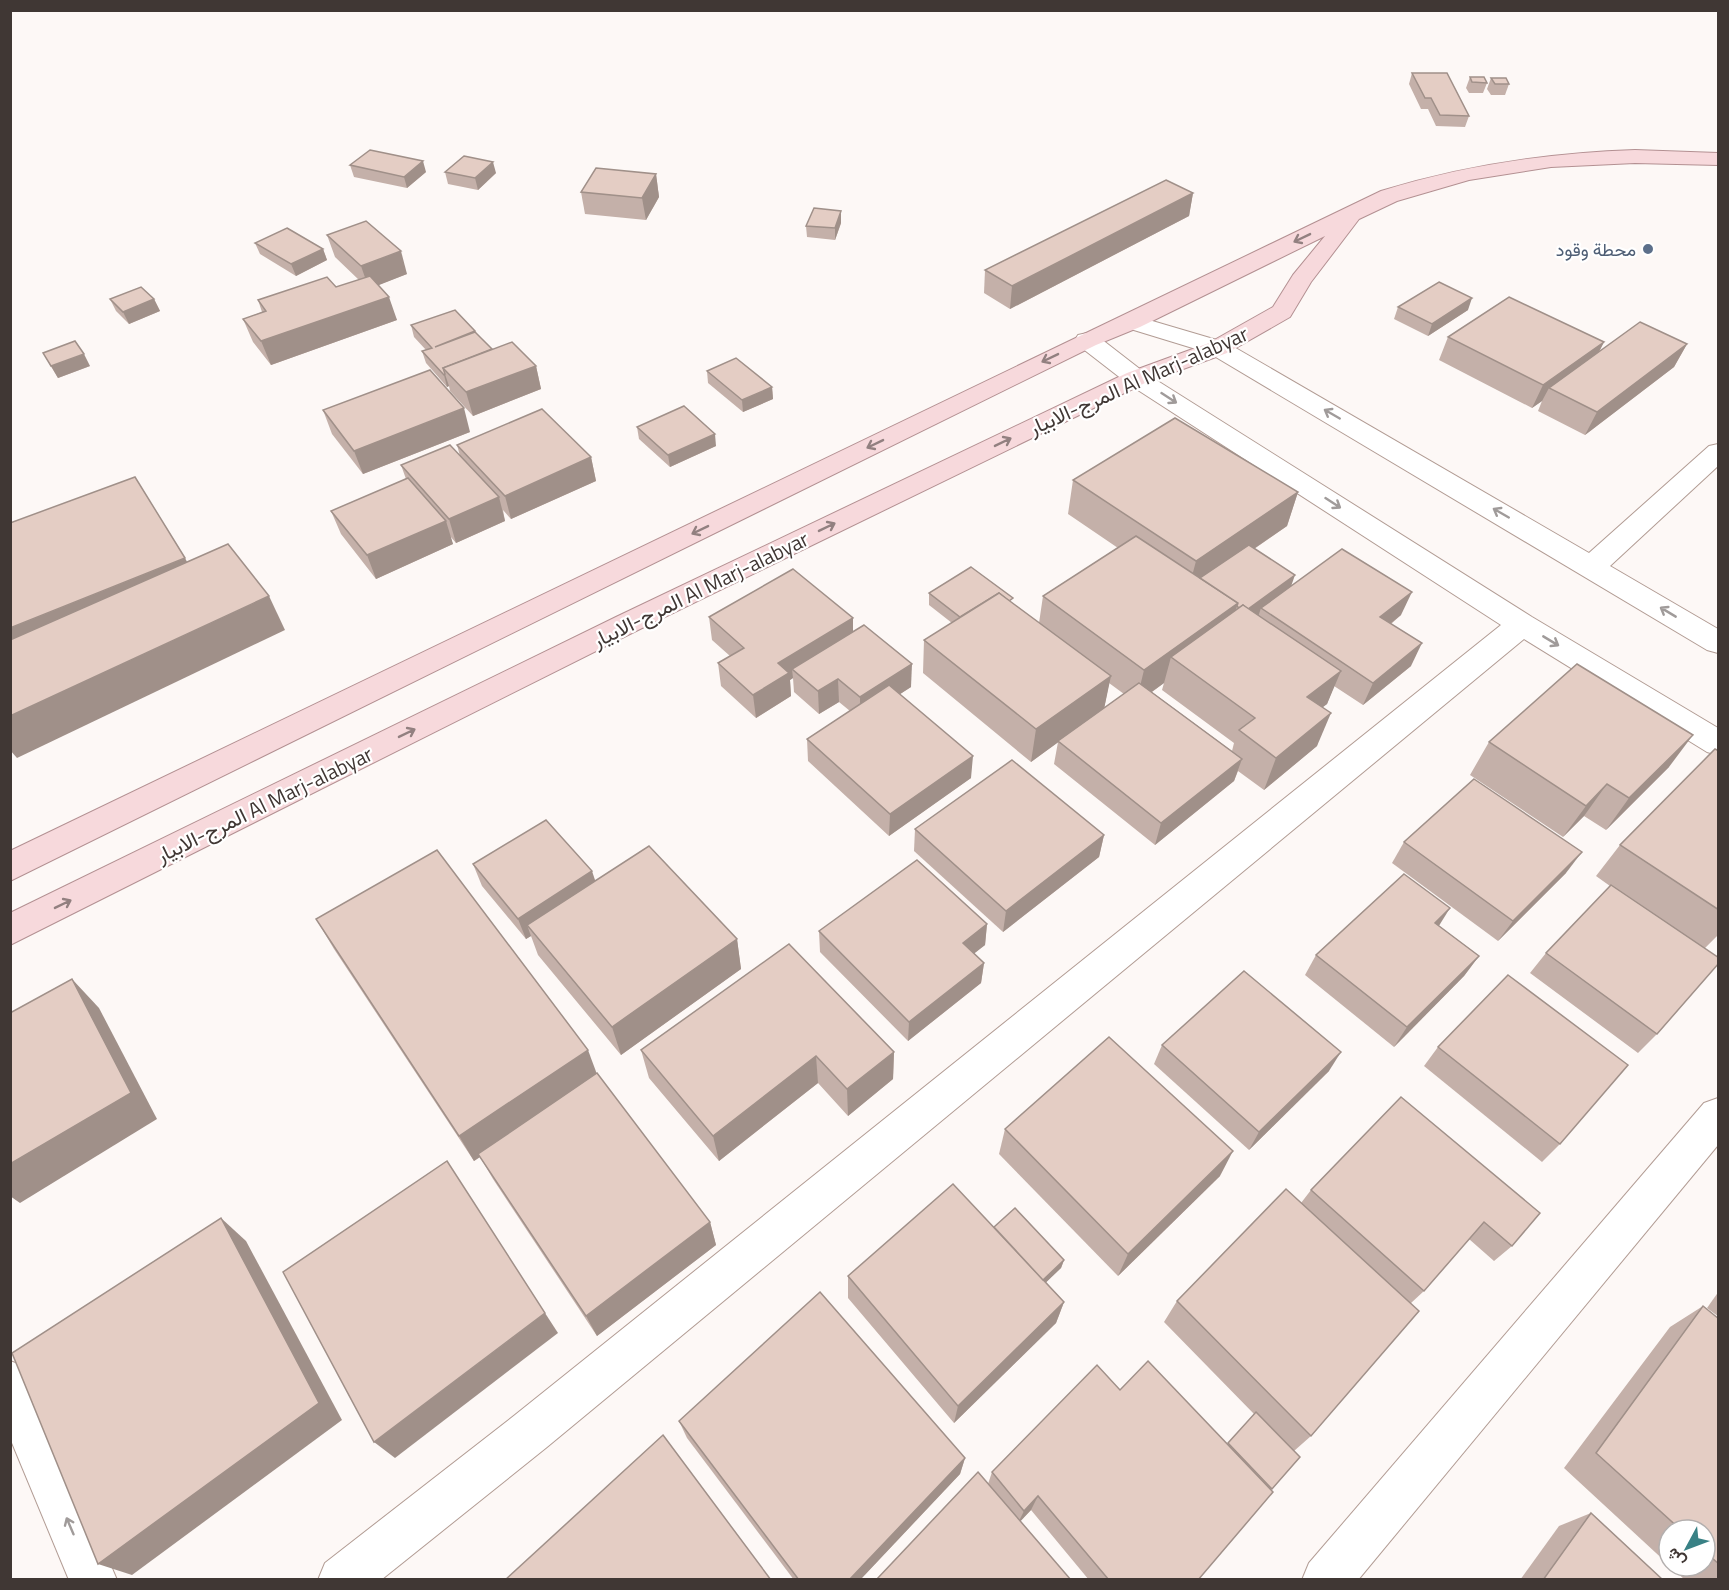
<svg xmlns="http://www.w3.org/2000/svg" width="1729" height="1590" font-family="'Titillium Web',Vazirmatn,sans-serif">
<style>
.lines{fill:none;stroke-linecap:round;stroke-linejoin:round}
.minor-casing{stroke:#b29c94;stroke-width:2}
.primary-casing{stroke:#b39092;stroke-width:2}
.minor{fill:#fff;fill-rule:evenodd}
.primary{fill:#f7d9dc;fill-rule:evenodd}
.wall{fill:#c4b0a9;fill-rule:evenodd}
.shaded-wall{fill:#a09089}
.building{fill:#e4cdc4;stroke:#a09089;stroke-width:1.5}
.oneway{stroke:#928080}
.oneway2{stroke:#a09b9a}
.service-dot{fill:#5c6f8a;stroke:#fff;stroke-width:2}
.labels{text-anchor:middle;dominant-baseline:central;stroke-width:4.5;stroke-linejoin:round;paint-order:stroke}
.far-service-label{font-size:18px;fill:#4e5e75;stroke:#fff;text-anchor:end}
.street-label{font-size:21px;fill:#403734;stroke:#fff}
</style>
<rect width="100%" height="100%" fill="#fdf8f6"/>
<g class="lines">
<defs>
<g id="minor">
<polygon points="1132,315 1227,343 1589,553 1709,446 1718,444 1718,466 1610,566 1718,629 1718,653 1707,650 1209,353 1124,327 1120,322 1124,317"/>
<polygon points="1087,333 1096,335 1145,373 1532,617 1718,728 1718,755 1707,752 1524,639 547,1447 381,1580 318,1580 325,1563 515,1415 1501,625 1127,383 1078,345 1075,340 1078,335"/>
<polygon points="1718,1098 1718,1145 1358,1580 1302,1580 1309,1563 1704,1103"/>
<polygon points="10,1361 26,1367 117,1580 69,1580 10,1438"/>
</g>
<path id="primary" d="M1635 150 1718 153V165L1635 163 1551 167 1469 180 1397 201 1359 219 1311 282 1290 317 1227 353 1145 383 636 631 10 945V913L616 617 1127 373 1209 343 1273 307 1293 275 1325 236 1140 327 1096 345 10 881V851L1381 191C1465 165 1548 153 1635 150Z"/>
</defs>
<!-- minor casing -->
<use href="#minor" class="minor-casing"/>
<!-- primary casing -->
<use href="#primary" class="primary-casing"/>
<!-- minor -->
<use href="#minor" class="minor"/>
<!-- primary -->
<use href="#primary" class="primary"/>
</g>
<!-- wall -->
<g class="wall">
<polygon points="1412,73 1469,116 1465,127 1436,126 1428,109 1421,109 1409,84"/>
<polygon points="1470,77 1487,83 1483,93 1469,93 1466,88"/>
<polygon points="1491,78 1509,84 1505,95 1491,95 1487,89"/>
<polygon points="350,165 426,172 407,188 354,177"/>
<polygon points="445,172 496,173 478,190 448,184"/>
<polygon points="656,174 659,197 646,220 585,214 581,192"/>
<polygon points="1193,193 1189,216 1010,309 984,293 985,270"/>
<polygon points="841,223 835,240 807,237 806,226"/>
<polygon points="327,235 407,274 378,285 397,320 271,365 253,342 243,319 262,312 258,300 336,287 359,280 335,257"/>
<polygon points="255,243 323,249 327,260 296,276 260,254"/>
<polygon points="110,299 154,299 160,311 129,324 116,311"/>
<polygon points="1398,307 1468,310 1428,336 1394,319"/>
<polygon points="411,325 475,331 492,349 536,366 541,389 473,416 450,391 449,386 447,387 426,363 422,351 426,350 414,337"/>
<polygon points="1448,337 1604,342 1599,352 1687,344 1674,367 1585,435 1538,411 1542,401 1532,408 1439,360"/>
<polygon points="43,353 90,366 58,378"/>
<polygon points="707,371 772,387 773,399 743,412 708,383"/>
<polygon points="323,410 470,432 363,474 332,434"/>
<polygon points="637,427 716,446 670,467 639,439"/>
<polygon points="457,445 591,457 596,481 511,519 503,510 505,521 456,543 450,536 453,544 376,579 341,534 331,511 406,479 401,465 460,456"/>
<path d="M1073 480 1298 492 1287 526 1254 549 1291 586 1401 615 1391 624 1411 666 1363 705 1334 686 1327 704 1322 707 1317 746 1264 790 1238 771 1234 781 1155 845 1054 764 1058 742 1031 762 923 673 924 640 952 623 929 605V593L1012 603 1039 623 1043 596 1118 548 1068 514ZM1109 683 1124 694 1104 709ZM1164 683 1162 690 1234 743 1232 751 1152 692Z"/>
<polygon points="709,617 853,618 853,632 911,687 900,694 971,778 889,836 808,761 807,739 850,711 839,702 819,714 794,692 793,678 790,680 791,696 756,718 721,686 718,663 730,656 712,640"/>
<polygon points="1489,742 1669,767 1606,830 1584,816 1563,837 1470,775"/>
<polygon points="1719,751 1719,934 1704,949 1657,1034 1638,1053 1530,973 1546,953 1610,886 1596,876 1620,845"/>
<polygon points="915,829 1104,835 1099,857 1003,932 914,851"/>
<polygon points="1404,842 1566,873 1498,941 1392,863"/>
<polygon points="473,864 595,881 737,939 741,969 621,1055 538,955 531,936 526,939 482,886"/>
<polygon points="316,919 596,1074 710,1222 716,1245 597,1336 493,1179 480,1157 474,1161 334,949"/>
<polygon points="987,924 985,945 974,953 984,963 981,983 908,1041 820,952 819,931"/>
<polygon points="1439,926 1479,956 1464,976 1394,1047 1305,975 1316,955"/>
<polygon points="1162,1045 1329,1071 1249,1150 1154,1064"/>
<polygon points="1438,1047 1560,1144 1542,1162 1424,1066"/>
<polygon points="641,1050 894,1052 893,1079 848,1116 818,1083 719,1161 649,1078"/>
<polygon points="1401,1097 1512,1246 1494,1261 1469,1239 1424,1291 1411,1303 1311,1436 1294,1451 1300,1457 1271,1490 1198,1580 1089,1580 1031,1510 1020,1521 988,1484 992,1472 1120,1390 1227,1444 1254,1414 1164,1322 1177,1301 1301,1203 1311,1190"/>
<polygon points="1005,1129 1220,1176 1118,1276 999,1154"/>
<polygon points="994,1227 1064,1260 1061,1268 1046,1282 1064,1302 1056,1323 954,1423 848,1298 848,1276"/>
<polygon points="1719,1291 1719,1317 1707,1308"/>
<polygon points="1703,1306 1719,1319 1719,1580 1685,1580 1670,1566 1705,1566 1705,1530 1669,1530 1669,1565 1564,1468 1670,1327"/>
<polygon points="679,1421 965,1458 960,1474 860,1580 794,1580 687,1438"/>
<polygon points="1591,1513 1663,1580 1520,1580 1559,1526"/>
</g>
<!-- shaded-wall -->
<g class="shaded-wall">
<polygon points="423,161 426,172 407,188 404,177"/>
<polygon points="493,162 496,173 478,190 475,178"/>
<polygon points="656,174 659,197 646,220 642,198"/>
<polygon points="1193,193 1189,216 1010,309 1012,286"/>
<polygon points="841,211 841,223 835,240 835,228"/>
<polygon points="323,249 327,260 296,276 291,264"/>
<polygon points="401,251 407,274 369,289 361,266"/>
<polygon points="389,297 397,320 271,365 261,341"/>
<polygon points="1472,298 1468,310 1428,336 1432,324"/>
<polygon points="154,299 160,311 129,324 123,312"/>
<polygon points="1604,342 1592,365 1549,388 1542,401 1532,408 1543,385"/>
<polygon points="1687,344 1674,367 1585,435 1597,412"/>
<polygon points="84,354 90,366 58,378 51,366"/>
<polygon points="536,366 541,389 473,416 466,392"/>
<polygon points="445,374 449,386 447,387 444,375"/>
<polygon points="772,387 773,399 743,412 742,400"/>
<polygon points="464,408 470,432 363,474 354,451"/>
<polygon points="715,434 716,446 670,467 668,455"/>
<polygon points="591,457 596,481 511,519 505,496"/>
<polygon points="1298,492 1287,526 1187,595 1196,561"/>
<polygon points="499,497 505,521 456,543 449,519"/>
<polygon points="446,521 453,544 376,579 367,555"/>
<polygon points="185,558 203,592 10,672 10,628"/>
<polygon points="1295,575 1287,598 1261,608 1257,620 1245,611"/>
<polygon points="1412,592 1401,615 1370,640 1380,617"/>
<polygon points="269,596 285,630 17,758 10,750 10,716"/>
<polygon points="1238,603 1227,637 1171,657 1164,683 1136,703 1144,670"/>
<polygon points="853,618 853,641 792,669 793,678 790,680 791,696 756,718 753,695 778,663"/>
<polygon points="1422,643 1411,666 1363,705 1373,683"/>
<polygon points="912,664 911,687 860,720 860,697"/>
<polygon points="1341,671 1327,704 1294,730 1307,697"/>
<polygon points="1111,676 1104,709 1031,762 1036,729"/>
<polygon points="838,679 839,702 819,714 818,691"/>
<polygon points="1331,713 1317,746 1264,790 1276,758"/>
<polygon points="1693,735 1669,767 1606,830 1629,798"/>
<polygon points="973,756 971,778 889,836 890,814"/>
<polygon points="1242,759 1234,781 1155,845 1161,823"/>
<polygon points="1607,784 1584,816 1563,837 1586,806"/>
<polygon points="1104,835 1099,857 1003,932 1006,911"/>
<polygon points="1582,852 1566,873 1498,941 1513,921"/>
<polygon points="592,871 599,892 527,925 531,936 526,939 518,919"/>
<polygon points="1450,908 1437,929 1435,923"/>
<polygon points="987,924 985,945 961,964 963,943"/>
<polygon points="737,939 741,969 621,1055 612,1027"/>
<polygon points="1479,956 1464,976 1394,1047 1407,1027"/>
<polygon points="984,963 981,983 908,1041 909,1022"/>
<polygon points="72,979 99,1008 157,1119 20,1203 10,1196 10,1164"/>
<polygon points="588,1050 598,1077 474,1161 459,1136"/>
<polygon points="894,1052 893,1079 848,1116 847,1089"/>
<polygon points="1341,1052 1329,1071 1249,1150 1259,1132"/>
<polygon points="816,1056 818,1083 719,1161 713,1136"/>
<polygon points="1233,1151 1220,1176 1118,1276 1128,1254"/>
<polygon points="221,1218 246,1241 342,1420 132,1575 98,1564"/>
<polygon points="710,1222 716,1245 597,1336 586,1316"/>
<polygon points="1064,1260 1061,1268 1034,1294 1036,1286"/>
<polygon points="1064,1302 1056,1323 954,1423 958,1406"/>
<polygon points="545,1313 558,1333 395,1458 374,1442"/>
<polygon points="965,1458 960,1474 860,1580 849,1580"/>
<polygon points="1038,1496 1031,1510 1017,1525 1024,1511"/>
</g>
<!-- building -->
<g class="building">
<polygon points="1412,73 1447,73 1469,116 1440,115 1431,98 1425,98"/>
<polygon points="1470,77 1484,77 1487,83 1472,82"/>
<polygon points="1491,78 1506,78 1509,84 1495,84"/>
<polygon points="370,150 423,161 404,177 350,165"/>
<polygon points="464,156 493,162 475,178 445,172"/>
<polygon points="596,168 656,174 642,198 581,192"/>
<polygon points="1166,180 1193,193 1012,286 985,270"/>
<polygon points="814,208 841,211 835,228 806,226"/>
<polygon points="366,221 401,251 361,266 327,235"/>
<polygon points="287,228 323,249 291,264 255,243"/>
<polygon points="370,276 389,297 261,341 243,319 266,311 258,300 327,277 336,287"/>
<polygon points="1439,282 1472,298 1432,324 1398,307"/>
<polygon points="141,287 154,299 123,312 110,299"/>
<polygon points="1509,297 1604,342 1543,385 1448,337"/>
<polygon points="455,310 475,331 435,347 475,332 492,349 443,368 445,374 444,375 422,351 432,348 411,325"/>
<polygon points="1640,322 1687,344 1597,412 1549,388"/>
<polygon points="75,341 84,354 51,366 43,353"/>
<polygon points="512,342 536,366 466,392 443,368"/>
<polygon points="736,358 772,387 742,400 707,371"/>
<polygon points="430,370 464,408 354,451 323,410"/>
<polygon points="684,406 715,434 668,455 637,427"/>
<polygon points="542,409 591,457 505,496 457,445"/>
<polygon points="1175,418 1298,492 1196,561 1073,480"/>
<polygon points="450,445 499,497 449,519 401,465"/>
<polygon points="135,477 185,558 10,628 10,523"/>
<polygon points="408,478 446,521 367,555 331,511"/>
<polygon points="1136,536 1238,603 1144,670 1043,596"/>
<polygon points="228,544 269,596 10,716 10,640"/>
<polygon points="1249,545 1295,575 1248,609 1243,605 1239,608 1237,606 1238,603 1200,578"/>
<polygon points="1342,549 1412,592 1380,617 1422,643 1373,683 1261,608"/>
<polygon points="971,567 1013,598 1009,601 999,593 960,617 929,593"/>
<polygon points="793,569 853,618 778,663 789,673 753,695 718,663 744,648 709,617"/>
<polygon points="999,593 1111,676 1036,729 924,640"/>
<polygon points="1243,605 1341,671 1307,697 1331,713 1276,758 1239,730 1255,718 1171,657"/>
<polygon points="864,625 912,664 860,697 838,679 818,691 792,669"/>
<polygon points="1577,664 1693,735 1629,798 1607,784 1586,806 1489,742"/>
<polygon points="1139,683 1242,759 1161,823 1058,741"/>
<polygon points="889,685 973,756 890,814 807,739"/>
<polygon points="1715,749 1719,751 1719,910 1620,845"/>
<polygon points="1012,760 1104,835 1006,911 915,829"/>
<polygon points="1474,779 1582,852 1513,921 1404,842"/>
<polygon points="546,820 592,871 518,919 473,864"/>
<polygon points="649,846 737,939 612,1027 527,925"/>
<polygon points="437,850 588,1050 459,1136 316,919"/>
<polygon points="917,860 987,924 963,943 984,963 909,1022 819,931"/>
<polygon points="1404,874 1450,908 1435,923 1479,956 1407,1027 1316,955"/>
<polygon points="1611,885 1719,958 1719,963 1657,1034 1546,953"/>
<polygon points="789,944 894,1052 847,1089 816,1056 713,1136 641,1050"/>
<polygon points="1244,971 1341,1052 1259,1132 1162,1045"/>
<polygon points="1508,975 1628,1065 1560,1144 1438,1047"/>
<polygon points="72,979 131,1093 10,1164 10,1013"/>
<polygon points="1109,1037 1233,1151 1128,1254 1005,1129"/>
<polygon points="597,1073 710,1222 586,1316 478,1154"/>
<polygon points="1401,1097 1540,1213 1512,1246 1484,1222 1424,1291 1311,1190"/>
<polygon points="447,1161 545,1313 374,1442 283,1272"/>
<polygon points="953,1184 1064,1302 958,1406 848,1276"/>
<polygon points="1286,1189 1419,1311 1311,1436 1177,1301"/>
<polygon points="1015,1208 1064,1260 1043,1280 994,1227"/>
<polygon points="221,1218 319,1403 98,1564 12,1353"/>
<polygon points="820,1292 965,1458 849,1580 799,1580 679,1421"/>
<polygon points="1703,1306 1719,1319 1719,1564 1705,1552 1705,1530 1681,1530 1596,1453"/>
<polygon points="1148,1361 1273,1492 1198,1580 1109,1580 1038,1496 1024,1511 992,1472 1097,1365 1120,1390"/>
<polygon points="1256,1412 1300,1457 1272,1489 1228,1443"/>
<polygon points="663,1435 771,1580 505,1580"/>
<polygon points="978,1472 1071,1580 876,1580"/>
<polygon points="1591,1513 1663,1580 1543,1580"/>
</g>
<!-- one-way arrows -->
<defs><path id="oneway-shaft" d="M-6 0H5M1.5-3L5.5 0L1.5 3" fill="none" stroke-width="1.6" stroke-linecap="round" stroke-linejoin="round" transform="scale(1.5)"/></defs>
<g class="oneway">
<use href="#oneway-shaft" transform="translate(1302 238) rotate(154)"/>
<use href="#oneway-shaft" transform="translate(1050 358) rotate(154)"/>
<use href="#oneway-shaft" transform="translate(1003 442) rotate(-26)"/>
<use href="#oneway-shaft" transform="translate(875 444) rotate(154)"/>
<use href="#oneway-shaft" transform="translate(827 527) rotate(-26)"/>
<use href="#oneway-shaft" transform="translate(700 530) rotate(154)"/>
<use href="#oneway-shaft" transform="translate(407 733) rotate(-26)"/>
<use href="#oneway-shaft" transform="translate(63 904) rotate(-26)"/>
</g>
<g class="oneway2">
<use href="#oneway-shaft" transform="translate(1169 398) rotate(33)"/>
<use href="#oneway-shaft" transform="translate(1332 414) rotate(-150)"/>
<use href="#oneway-shaft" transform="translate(1333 503) rotate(33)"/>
<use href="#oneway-shaft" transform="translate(1501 513) rotate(-150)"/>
<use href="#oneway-shaft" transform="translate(1668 612) rotate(-149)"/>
<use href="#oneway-shaft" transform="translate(1551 641) rotate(31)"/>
<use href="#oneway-shaft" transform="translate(70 1526) rotate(-113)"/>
</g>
<!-- markers -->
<circle class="service-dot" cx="1648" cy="249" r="6"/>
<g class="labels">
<!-- far-service labels -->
<g class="far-service-label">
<text x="1636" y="249">محطة وقود</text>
</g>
<!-- street labels -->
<g class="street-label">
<text transform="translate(1138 380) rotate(-24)">المرج-الابيار Al Marj-alabyar</text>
<text transform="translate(700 589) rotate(-26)">المرج-الابيار Al Marj-alabyar</text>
<text transform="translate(264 804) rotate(-26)">المرج-الابيار Al Marj-alabyar</text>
</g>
</g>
<!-- border -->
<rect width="1729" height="1590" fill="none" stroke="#403734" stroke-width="24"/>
<!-- north arrow -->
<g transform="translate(1687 1548) rotate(229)"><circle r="28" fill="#ffffff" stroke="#b3afae" stroke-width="1.5"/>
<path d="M0-4.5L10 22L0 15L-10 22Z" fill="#398185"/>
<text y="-9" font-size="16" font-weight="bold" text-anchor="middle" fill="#403734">ش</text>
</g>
</svg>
